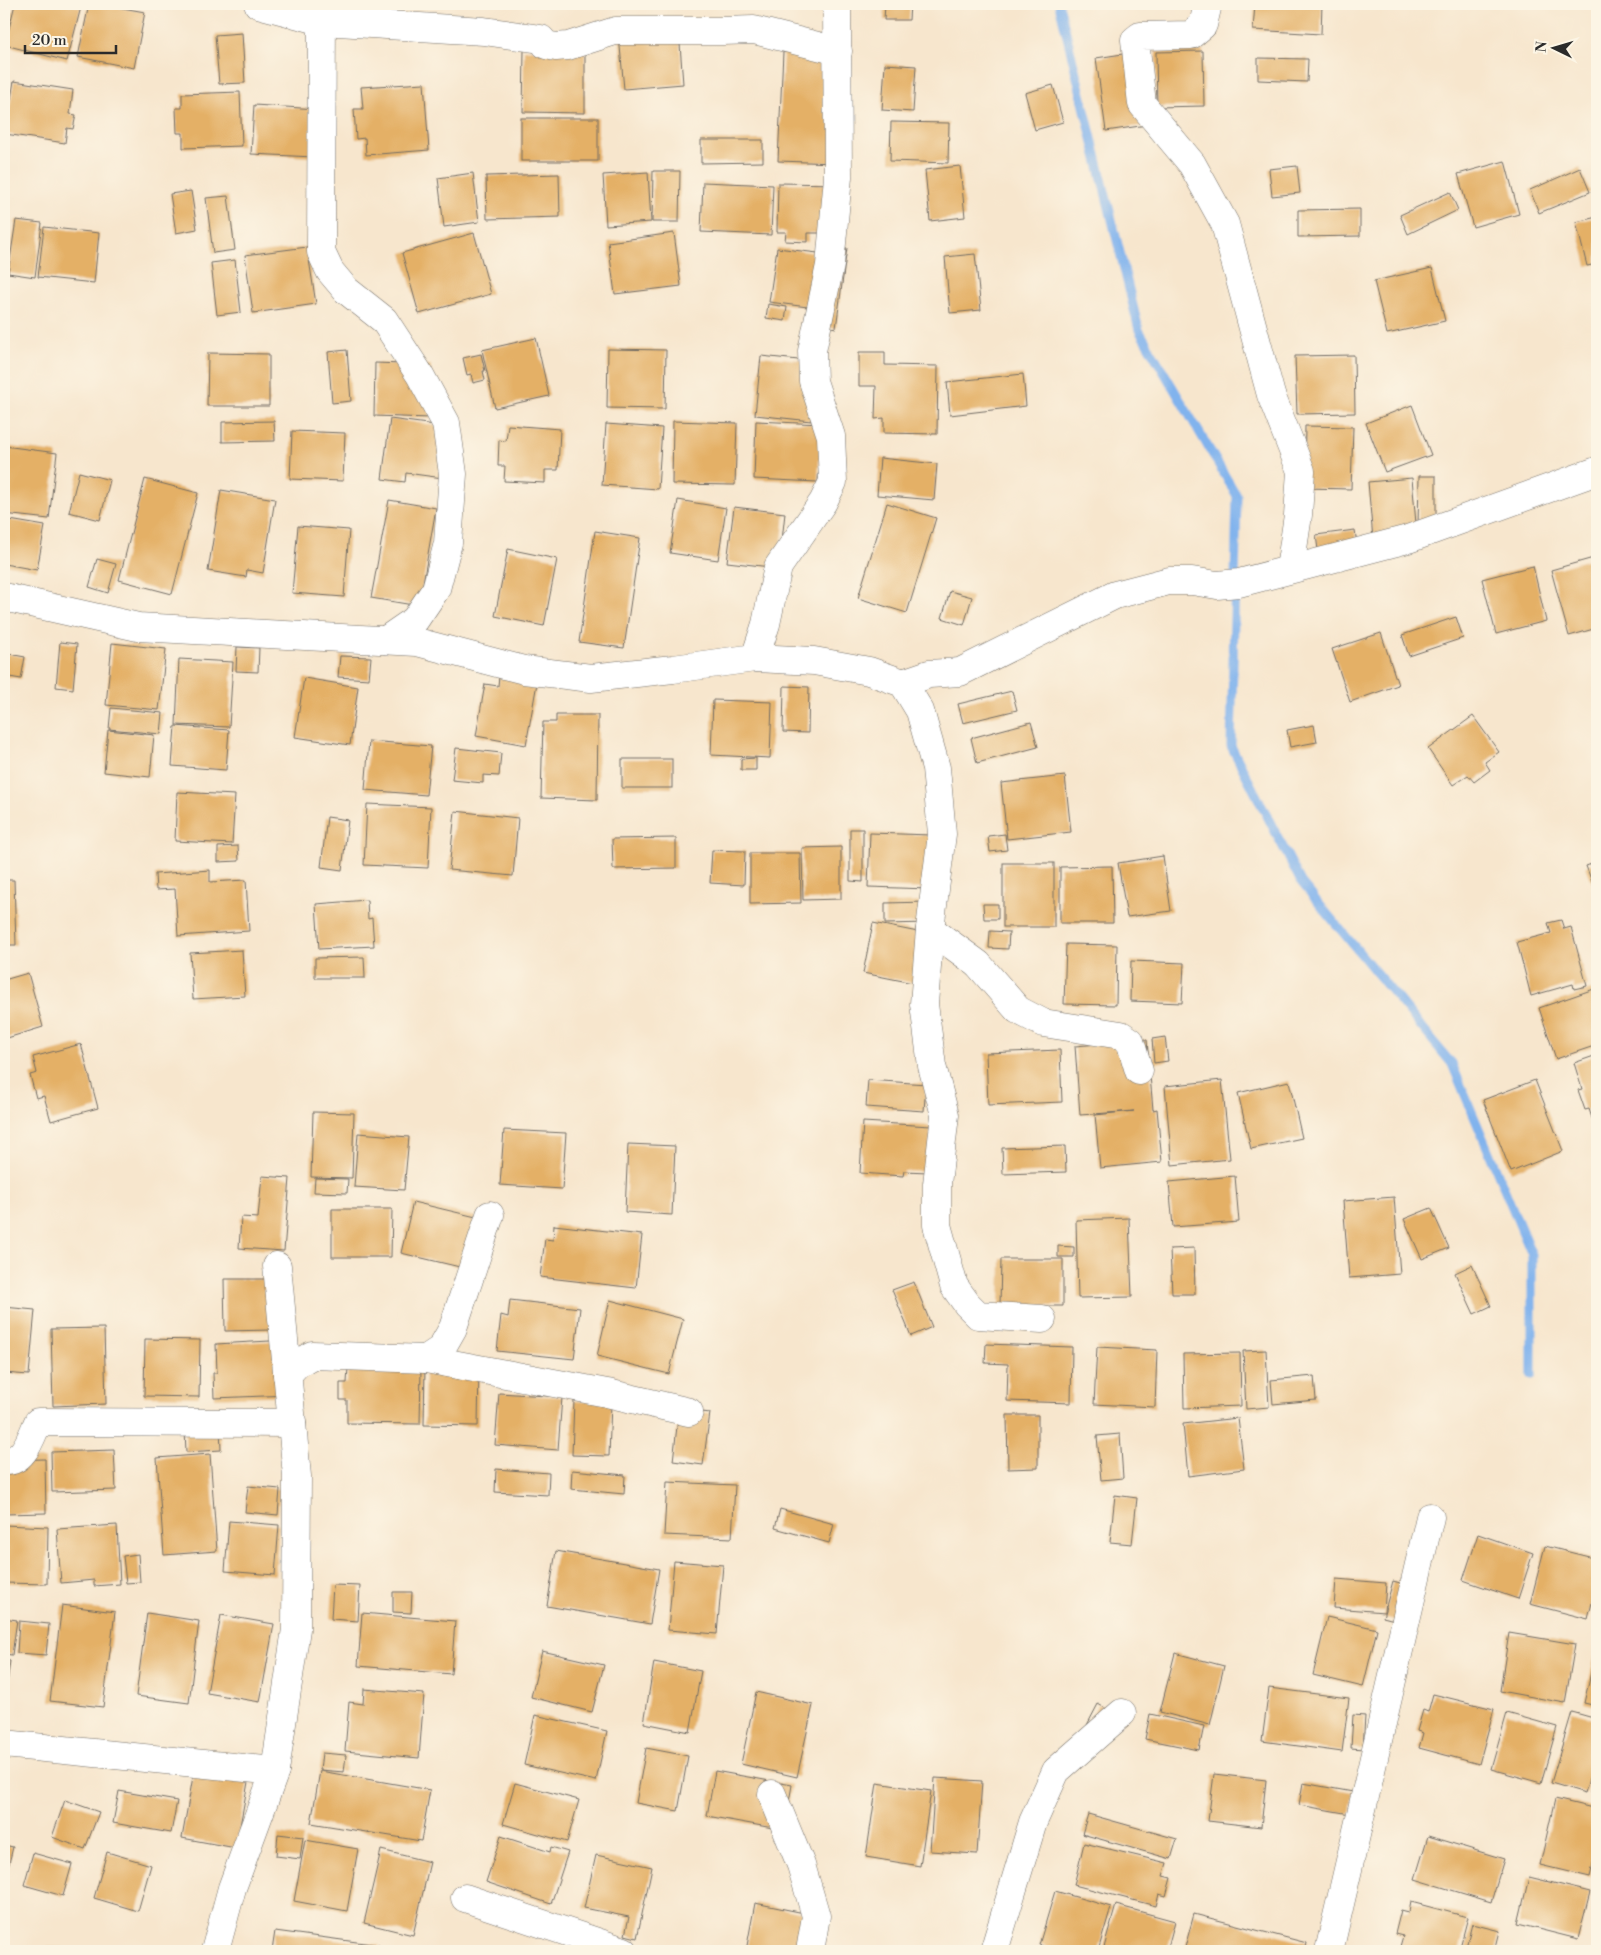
<svg xmlns="http://www.w3.org/2000/svg" width="1601" height="1955" font-family="'Libre Bodoni',serif">
<style>
.lines{fill:none;stroke-linecap:round;stroke-linejoin:round}
.stream{stroke:#81b3ed;stroke-width:9}
.building{fill:#e4b066}
.minor-casing{stroke:#726c64;stroke-width:29}
.minor{stroke:#fff;stroke-width:28}
</style>
<rect width="100%" height="100%" fill="#fcf5e5"/>
<filter id="ink" filterUnits="userSpaceOnUse"><feTurbulence type="fractalNoise" baseFrequency=".02" numOctaves="2"/><feDisplacementMap in="SourceGraphic" scale="10" xChannelSelector="R" yChannelSelector="G"/><feConvolveMatrix kernelMatrix="1 2 1 2 8 2 1 2 1" color-interpolation-filters="sRGB"/></filter>
<filter id="wash" filterUnits="userSpaceOnUse"><feTurbulence type="fractalNoise" baseFrequency=".0096" numOctaves="4" result="noise"/><feDisplacementMap in="SourceGraphic" scale="20" xChannelSelector="R" yChannelSelector="G"/><feGaussianBlur stdDeviation="1.12" result="paint"/><feColorMatrix in="noise" values="0 0 0 0 0 0 0 0 0 0 0 0 0 0 0 0 0 1.4 0 .05"/><feComposite in="paint" operator="in"/></filter>
<g filter="url(#wash)">
<rect width="100%" height="100%" fill="#f7e6cd"/>
<g class="lines">
<!-- stream -->
<polyline class="stream" points="1059,4 1139,330 1237,496 1231,746 1301,882 1452,1064 1532,1255 1532,1375"/>
</g>
<g id="blocks">
<!-- building -->
<g class="building">
<polygon points="15,4 68,4 81,7 67,61 5,45"/>
<polygon points="89,4 100,4 145,12 134,68 78,57"/>
<polygon points="885,4 910,4 909,20 884,20"/>
<polygon points="1255,4 1322,4 1321,34 1253,30"/>
<polygon points="679,31 683,84 624,89 619,36"/>
<polygon points="242,33 245,83 219,84 215,35"/>
<polygon points="524,50 585,50 585,113 523,112"/>
<polygon points="1203,51 1204,106 1157,107 1156,52"/>
<polygon points="783,52 841,54 836,163 778,161"/>
<polygon points="1136,52 1147,125 1106,131 1096,58"/>
<polygon points="1258,58 1308,59 1307,82 1258,80"/>
<polygon points="885,64 916,66 913,112 882,110"/>
<polygon points="14,81 73,90 70,114 76,115 73,129 67,128 65,143 5,134"/>
<polygon points="424,83 429,150 366,155 365,138 356,139 354,109 363,109 361,87"/>
<polygon points="1053,85 1063,122 1035,130 1025,93"/>
<polygon points="240,92 242,146 183,148 183,133 177,133 176,108 182,108 182,94"/>
<polygon points="254,105 317,109 314,157 251,154"/>
<rect x="521" y="118" width="77" height="43"/>
<polygon points="891,122 949,123 948,163 890,161"/>
<polygon points="701,140 763,140 763,162 701,163"/>
<polygon points="1505,161 1519,214 1473,227 1458,174"/>
<polygon points="960,166 965,217 930,221 925,170"/>
<polygon points="1297,166 1300,193 1272,196 1269,169"/>
<polygon points="1580,168 1590,192 1539,213 1530,190"/>
<polygon points="653,171 680,171 679,222 652,222"/>
<polygon points="648,172 651,222 606,225 603,175"/>
<polygon points="473,173 479,222 444,227 438,178"/>
<polygon points="559,174 560,217 487,219 486,176"/>
<polygon points="703,182 773,185 771,235 701,232"/>
<polygon points="778,183 840,184 839,233 808,233 808,242 785,241 786,232 777,232"/>
<polygon points="191,191 197,229 176,233 170,194"/>
<polygon points="1450,192 1458,210 1408,234 1400,215"/>
<polygon points="228,196 235,250 213,253 206,198"/>
<polygon points="1360,209 1360,236 1298,237 1298,210"/>
<polygon points="1597,217 1597,264 1587,266 1576,222"/>
<polygon points="16,220 42,223 35,277 8,273"/>
<polygon points="44,227 99,233 94,283 38,277"/>
<polygon points="474,233 491,294 419,314 402,253"/>
<polygon points="674,233 681,286 615,294 608,242"/>
<polygon points="827,245 847,248 836,328 821,325 823,309 769,302 777,248 826,254"/>
<polygon points="307,247 316,304 253,313 245,255"/>
<polygon points="975,254 981,310 950,313 945,257"/>
<polygon points="235,260 241,312 217,315 211,263"/>
<polygon points="1432,268 1445,321 1387,334 1374,281"/>
<polygon points="768,304 787,307 785,321 766,318"/>
<polygon points="536,338 549,396 495,408 482,350"/>
<polygon points="608,349 666,350 665,409 607,408"/>
<polygon points="347,350 351,401 332,403 328,352"/>
<polygon points="859,352 885,352 885,365 938,366 937,434 884,433 884,418 875,419 876,386 859,386"/>
<polygon points="208,353 269,354 269,406 207,406"/>
<polygon points="481,354 485,371 483,371 485,380 473,383 471,374 467,375 463,358"/>
<polygon points="1354,355 1355,413 1297,414 1295,356"/>
<polygon points="761,356 817,362 811,421 755,415"/>
<polygon points="375,363 431,365 430,418 374,416"/>
<polygon points="1023,374 1026,406 950,415 947,382"/>
<polygon points="1412,405 1431,455 1385,472 1366,423"/>
<polygon points="390,419 450,427 443,478 406,473 405,482 382,479"/>
<polygon points="274,421 275,441 222,442 222,422"/>
<polygon points="673,421 737,423 735,485 672,484"/>
<polygon points="756,421 821,424 818,482 754,479"/>
<polygon points="606,424 662,428 658,489 602,485"/>
<polygon points="508,425 560,429 558,470 545,470 545,483 504,481 505,466 498,466 499,440 506,441"/>
<polygon points="1305,426 1353,427 1351,489 1304,488"/>
<polygon points="292,431 345,433 343,481 290,479"/>
<polygon points="4,446 57,453 49,519 4,514"/>
<polygon points="880,458 937,464 934,500 877,495"/>
<polygon points="79,472 110,480 100,520 69,512"/>
<polygon points="1419,476 1436,476 1436,526 1418,525"/>
<polygon points="1412,478 1417,535 1373,539 1368,482"/>
<polygon points="145,479 198,493 172,594 119,580"/>
<polygon points="221,490 275,499 263,573 247,570 246,577 208,571"/>
<polygon points="389,500 436,508 419,606 371,598"/>
<polygon points="678,500 726,508 718,560 670,553"/>
<polygon points="887,503 936,518 907,613 858,598"/>
<polygon points="734,507 785,513 779,568 727,562"/>
<polygon points="4,519 45,526 37,570 4,564"/>
<polygon points="298,526 349,530 344,597 292,593"/>
<polygon points="1355,530 1358,552 1319,557 1316,535"/>
<polygon points="595,531 640,538 624,648 579,642"/>
<polygon points="508,549 557,559 544,626 495,616"/>
<polygon points="1597,557 1597,628 1569,636 1551,570"/>
<polygon points="97,559 116,564 108,593 89,587"/>
<polygon points="1533,566 1546,621 1496,634 1482,579"/>
<polygon points="950,591 972,597 964,625 942,618"/>
<polygon points="1456,617 1463,638 1409,656 1402,635"/>
<polygon points="1381,633 1398,685 1350,702 1332,649"/>
<polygon points="60,642 77,644 73,689 56,687"/>
<polygon points="112,643 166,649 159,710 106,705"/>
<polygon points="237,647 259,648 258,672 236,671"/>
<polygon points="4,653 25,657 21,679 4,676"/>
<polygon points="340,656 371,657 369,679 338,677"/>
<polygon points="179,659 233,662 229,727 176,725"/>
<polygon points="499,676 537,683 526,745 476,736 485,684 498,686"/>
<polygon points="304,678 358,687 350,745 295,737"/>
<polygon points="784,686 809,687 808,733 783,732"/>
<polygon points="1012,691 1017,710 963,723 958,704"/>
<polygon points="713,700 772,702 770,758 711,755"/>
<polygon points="111,708 163,713 161,734 109,729"/>
<polygon points="556,715 598,715 597,800 541,798 543,722 556,722"/>
<polygon points="1473,716 1499,752 1485,762 1490,770 1474,782 1468,775 1453,785 1428,749"/>
<polygon points="1031,722 1038,747 977,763 971,738"/>
<polygon points="1314,725 1317,742 1290,747 1287,730"/>
<polygon points="175,726 229,730 226,770 172,766"/>
<polygon points="108,730 154,735 150,777 104,772"/>
<polygon points="369,741 431,746 426,795 365,790"/>
<polygon points="456,748 501,753 499,776 483,775 483,783 452,780"/>
<polygon points="756,758 756,770 741,770 741,759"/>
<rect x="622" y="759" width="50" height="29"/>
<polygon points="1065,776 1071,832 1007,839 1001,783"/>
<polygon points="177,792 235,795 232,844 175,841"/>
<polygon points="367,804 431,807 428,868 364,865"/>
<polygon points="455,811 518,818 513,876 449,870"/>
<polygon points="327,817 348,820 342,870 321,867"/>
<polygon points="850,829 863,829 863,882 850,881"/>
<polygon points="870,833 931,835 929,889 868,887"/>
<polygon points="1005,834 1007,850 990,852 988,836"/>
<polygon points="676,838 676,868 613,869 612,839"/>
<polygon points="238,846 239,861 218,862 218,847"/>
<polygon points="841,847 841,899 803,900 802,848"/>
<polygon points="712,850 745,851 744,885 710,883"/>
<polygon points="750,853 800,853 801,903 750,904"/>
<polygon points="1163,856 1171,911 1127,917 1118,863"/>
<polygon points="1597,862 1597,895 1586,866"/>
<rect x="1003" y="863" width="51" height="64"/>
<polygon points="1112,866 1113,923 1060,923 1060,867"/>
<polygon points="210,870 210,882 246,880 249,931 178,936 175,889 156,890 155,874"/>
<polygon points="4,880 14,880 16,945 4,945"/>
<polygon points="367,900 368,919 372,918 374,946 319,949 316,904"/>
<polygon points="927,902 928,923 885,924 885,903"/>
<polygon points="983,904 998,904 998,919 984,919"/>
<polygon points="1561,920 1564,929 1571,927 1587,986 1574,989 1573,984 1531,996 1517,942 1551,933 1548,923"/>
<polygon points="873,923 923,933 913,983 863,973"/>
<polygon points="990,931 1009,932 1008,949 989,948"/>
<polygon points="1066,944 1117,945 1116,1005 1064,1004"/>
<polygon points="242,950 245,996 193,999 190,953"/>
<polygon points="364,957 365,978 315,978 315,958"/>
<polygon points="1131,961 1184,963 1182,1003 1130,1001"/>
<polygon points="28,973 43,1027 4,1039 4,980"/>
<polygon points="1594,989 1597,999 1597,1045 1556,1059 1539,1008"/>
<polygon points="1165,1037 1168,1061 1154,1063 1152,1039"/>
<polygon points="1147,1040 1153,1110 1157,1109 1162,1162 1100,1168 1095,1115 1134,1111 1080,1115 1075,1046"/>
<polygon points="81,1044 98,1108 51,1121 44,1096 36,1098 30,1075 37,1073 33,1057"/>
<polygon points="1060,1050 1062,1102 988,1105 986,1053"/>
<polygon points="1597,1055 1597,1123 1594,1124 1589,1109 1585,1110 1578,1090 1582,1089 1574,1063"/>
<polygon points="868,1080 926,1084 924,1111 866,1107"/>
<polygon points="1222,1080 1230,1159 1172,1165 1165,1086"/>
<polygon points="1535,1080 1563,1151 1511,1172 1483,1100"/>
<polygon points="1289,1081 1302,1138 1251,1149 1238,1093"/>
<polygon points="313,1112 354,1113 352,1178 311,1177"/>
<polygon points="863,1122 931,1126 928,1172 904,1171 903,1176 860,1173"/>
<polygon points="504,1130 566,1133 562,1189 500,1185"/>
<polygon points="358,1133 409,1137 404,1190 354,1187"/>
<polygon points="628,1144 675,1146 672,1215 625,1212"/>
<polygon points="1065,1146 1066,1172 1003,1174 1002,1148"/>
<polygon points="262,1176 290,1178 284,1251 239,1248 241,1217 258,1218"/>
<polygon points="1235,1176 1239,1222 1173,1227 1169,1182"/>
<polygon points="315,1178 348,1179 347,1193 314,1192"/>
<polygon points="1394,1197 1400,1274 1349,1278 1343,1201"/>
<polygon points="413,1202 476,1217 464,1268 401,1253"/>
<polygon points="1431,1208 1449,1248 1422,1259 1404,1219"/>
<polygon points="332,1209 392,1209 391,1257 332,1257"/>
<polygon points="1129,1218 1132,1297 1078,1298 1076,1220"/>
<polygon points="554,1225 642,1235 636,1288 540,1277 545,1239 553,1240"/>
<polygon points="1058,1246 1074,1247 1074,1257 1058,1257"/>
<polygon points="1194,1248 1195,1294 1172,1294 1170,1249"/>
<polygon points="1001,1259 1063,1259 1063,1306 1000,1306"/>
<polygon points="1472,1265 1491,1306 1474,1314 1455,1273"/>
<polygon points="224,1279 271,1279 271,1330 225,1331"/>
<polygon points="914,1282 932,1327 911,1336 892,1290"/>
<polygon points="510,1300 580,1308 574,1359 497,1351 501,1315 508,1317"/>
<polygon points="610,1300 683,1319 669,1374 597,1356"/>
<polygon points="4,1307 35,1310 29,1375 4,1373"/>
<polygon points="104,1328 106,1404 53,1406 51,1329"/>
<polygon points="145,1339 200,1340 199,1397 144,1396"/>
<polygon points="288,1340 290,1395 214,1398 213,1373 217,1373 216,1344"/>
<polygon points="986,1344 1072,1347 1071,1403 1007,1401 1008,1364 985,1363"/>
<polygon points="1097,1347 1157,1350 1155,1407 1094,1404"/>
<polygon points="1266,1350 1269,1407 1246,1409 1243,1351"/>
<polygon points="1240,1353 1241,1406 1184,1408 1183,1354"/>
<polygon points="425,1366 479,1367 478,1426 424,1425"/>
<polygon points="348,1367 421,1368 420,1424 347,1423 347,1400 340,1400 340,1383 347,1383"/>
<polygon points="1314,1376 1316,1400 1273,1404 1271,1380"/>
<polygon points="499,1393 562,1397 558,1450 495,1445"/>
<polygon points="574,1401 611,1403 609,1456 572,1455"/>
<polygon points="679,1409 710,1413 703,1465 673,1461"/>
<polygon points="1007,1415 1038,1415 1038,1468 1008,1469"/>
<polygon points="1238,1418 1244,1469 1188,1476 1183,1424"/>
<polygon points="220,1428 221,1450 186,1452 185,1430"/>
<polygon points="1120,1434 1123,1478 1101,1480 1097,1436"/>
<polygon points="114,1450 116,1490 52,1492 51,1452"/>
<polygon points="210,1454 217,1551 164,1555 157,1458"/>
<polygon points="45,1459 46,1513 4,1514 4,1460"/>
<polygon points="496,1469 549,1473 548,1495 495,1492"/>
<polygon points="572,1470 625,1475 624,1494 571,1489"/>
<polygon points="667,1482 735,1485 732,1538 664,1535"/>
<polygon points="248,1486 280,1489 278,1515 245,1512"/>
<polygon points="1115,1495 1137,1498 1132,1544 1110,1542"/>
<polygon points="780,1509 834,1524 829,1543 775,1528"/>
<polygon points="229,1521 279,1525 275,1575 225,1571"/>
<polygon points="4,1525 48,1527 47,1584 4,1583"/>
<polygon points="117,1525 120,1584 94,1586 94,1580 61,1583 57,1529"/>
<polygon points="1478,1534 1533,1553 1518,1599 1463,1580"/>
<polygon points="1545,1546 1597,1559 1597,1582 1588,1619 1530,1604"/>
<polygon points="556,1551 659,1569 650,1624 547,1606"/>
<polygon points="138,1554 140,1582 126,1583 123,1556"/>
<polygon points="674,1561 723,1565 717,1634 668,1630"/>
<polygon points="1336,1579 1386,1583 1384,1612 1334,1608"/>
<polygon points="1393,1581 1411,1586 1402,1622 1383,1617"/>
<polygon points="333,1585 360,1586 358,1621 331,1619"/>
<polygon points="393,1592 412,1592 411,1613 393,1612"/>
<polygon points="62,1605 115,1612 103,1707 50,1701"/>
<polygon points="147,1613 199,1621 189,1703 136,1696"/>
<polygon points="362,1613 455,1621 451,1674 358,1666"/>
<polygon points="221,1615 274,1624 260,1702 207,1693"/>
<polygon points="1327,1617 1377,1629 1363,1687 1313,1675"/>
<polygon points="4,1618 17,1620 12,1655 4,1654"/>
<polygon points="19,1621 49,1624 46,1655 17,1653"/>
<polygon points="1509,1633 1575,1644 1565,1703 1500,1691"/>
<polygon points="542,1651 604,1665 592,1712 531,1697"/>
<polygon points="1175,1653 1224,1666 1210,1725 1160,1712"/>
<polygon points="1595,1655 1597,1655 1597,1706 1584,1703"/>
<polygon points="4,1660 10,1661 5,1699 4,1698"/>
<polygon points="654,1662 701,1671 690,1732 644,1723"/>
<polygon points="1269,1688 1349,1698 1342,1752 1262,1741"/>
<polygon points="364,1689 424,1694 419,1758 345,1751 349,1702 363,1704"/>
<polygon points="756,1692 813,1705 797,1777 741,1764"/>
<polygon points="1433,1694 1494,1709 1479,1764 1419,1748 1423,1733 1417,1731 1423,1710 1428,1712"/>
<polygon points="1098,1704 1112,1712 1086,1727"/>
<polygon points="1572,1712 1597,1719 1597,1750 1585,1793 1551,1783"/>
<polygon points="1507,1713 1557,1727 1541,1783 1491,1769"/>
<polygon points="1150,1714 1204,1726 1199,1750 1145,1739"/>
<polygon points="535,1715 607,1731 596,1781 524,1765"/>
<polygon points="1353,1715 1365,1716 1363,1749 1351,1748"/>
<polygon points="646,1748 688,1756 678,1811 636,1803"/>
<polygon points="322,1753 346,1755 344,1772 320,1770"/>
<polygon points="1597,1769 1597,1794 1591,1792"/>
<polygon points="194,1771 248,1782 236,1848 182,1838"/>
<polygon points="320,1771 430,1790 421,1841 311,1823"/>
<polygon points="715,1771 792,1785 784,1830 707,1816"/>
<polygon points="1214,1774 1266,1780 1261,1827 1208,1821"/>
<polygon points="935,1778 982,1781 977,1854 930,1851"/>
<polygon points="515,1783 579,1800 567,1842 503,1824"/>
<polygon points="877,1783 931,1791 920,1866 866,1857"/>
<polygon points="1303,1783 1353,1792 1350,1814 1299,1805"/>
<polygon points="119,1791 177,1801 171,1833 113,1823"/>
<polygon points="1555,1799 1597,1809 1597,1847 1590,1877 1540,1865"/>
<polygon points="65,1800 99,1812 85,1849 52,1837"/>
<polygon points="1088,1814 1177,1839 1171,1859 1082,1834"/>
<polygon points="278,1834 303,1837 300,1859 276,1856"/>
<polygon points="501,1836 550,1852 551,1847 568,1852 551,1904 486,1882"/>
<polygon points="1428,1836 1504,1859 1491,1902 1415,1879"/>
<polygon points="305,1840 358,1849 347,1911 294,1901"/>
<polygon points="1084,1843 1167,1863 1163,1876 1171,1878 1166,1896 1159,1894 1156,1906 1074,1885"/>
<polygon points="4,1845 13,1847 4,1884"/>
<polygon points="381,1850 430,1862 413,1935 364,1923"/>
<polygon points="107,1852 151,1865 138,1911 94,1898"/>
<polygon points="33,1853 72,1864 63,1896 24,1885"/>
<polygon points="596,1855 652,1867 637,1938 625,1935 629,1917 584,1908"/>
<polygon points="1529,1877 1590,1892 1578,1939 1518,1924"/>
<polygon points="1055,1891 1111,1907 1098,1951 1059,1951 1039,1945"/>
<polygon points="1411,1902 1468,1917 1459,1951 1399,1950 1403,1936 1395,1934 1401,1910 1409,1912"/>
<polygon points="755,1903 814,1915 808,1951 746,1951"/>
<polygon points="1116,1905 1175,1921 1167,1951 1103,1951"/>
<polygon points="1194,1914 1307,1943 1305,1951 1184,1951"/>
<polygon points="1472,1924 1500,1931 1495,1951 1465,1951"/>
<polygon points="275,1931 379,1945 378,1951 272,1951"/>
<polygon points="39,1947 94,1949 94,1951 39,1951"/>
</g>
</g>
</g>
<g filter="url(#ink)">
<use href="#blocks" fill-opacity="0" stroke="#726c64" stroke-width="1"/>
<g class="lines">
<defs>
<g id="minor">
<polyline points="258,4 322,21 484,31 541,39 546,45 556,47 568,46 615,31 723,31 754,30 838,51"/>
<polyline points="322,4 321,252 330,271 346,290 384,320 420,375 446,423 453,474 448,543 436,589 415,620 386,640"/>
<polyline points="1208,4 1203,25 1191,35 1140,36 1135,40 1142,104 1192,164 1225,224 1271,395 1301,471 1298,515 1290,569"/>
<polyline points="4,597 138,627 417,642 524,670 591,678 673,669 755,658 814,661 869,671 903,683 920,711 936,768 942,834 930,929 924,1004 932,1066 945,1115 937,1184 937,1225 954,1286 967,1304 978,1315 1042,1319"/>
<polyline points="755,658 766,624 778,567 823,502 833,482 831,436 813,381 812,351 830,265 838,177 837,4"/>
<polyline points="903,683 929,674 960,672 1115,595 1169,581 1192,581 1217,585 1239,583 1408,539 1597,471"/>
<polyline points="930,929 978,964 1018,1010 1043,1023 1121,1035 1130,1041 1139,1071"/>
<polyline points="426,1359 441,1349 453,1328 490,1215"/>
<polyline points="287,1375 297,1364 312,1355 426,1359 607,1393 689,1412"/>
<path d="M4 1461C24 1463 31 1437 38 1422L292 1423"/>
<polyline points="4,1744 275,1771"/>
<polyline points="772,1794 801,1865 816,1916 810,1951"/>
<polyline points="465,1898 624,1951"/>
<polyline points="215,1951 232,1888 275,1771 296,1629 297,1476 277,1266"/>
<polyline points="994,1951 1033,1822 1056,1771 1122,1713"/>
<polyline points="1329,1951 1430,1517"/>
</g>
</defs>
<!-- minor casing -->
<use href="#minor" class="minor-casing"/>
<!-- minor -->
<use href="#minor" class="minor"/>
</g>
</g>
<!-- margin -->
<rect width="1601" height="1955" fill="none" stroke="#fcf5e5" stroke-width="20"/>
<!-- north arrow -->
<g transform="translate(1554 48) rotate(275)" stroke="#fcf5e5" stroke-width="4" paint-order="stroke">
<path d="M0-4L9 19L0 12L-9 19Z" fill="#2b2b2b"/>
<text y="-8" font-size="14" font-weight="bold" text-anchor="middle" fill="#2b2b2b">N</text>
</g>
<!-- scale -->
<path d="M25 45v8h91v-8" fill="none" stroke="#2b2b2b" stroke-width="2.5"/>
<text x="32" y="45" font-size="15" fill="#2b2b2b" stroke="#fcf5e5" stroke-width="4" paint-order="stroke">20 m</text>
</svg>
